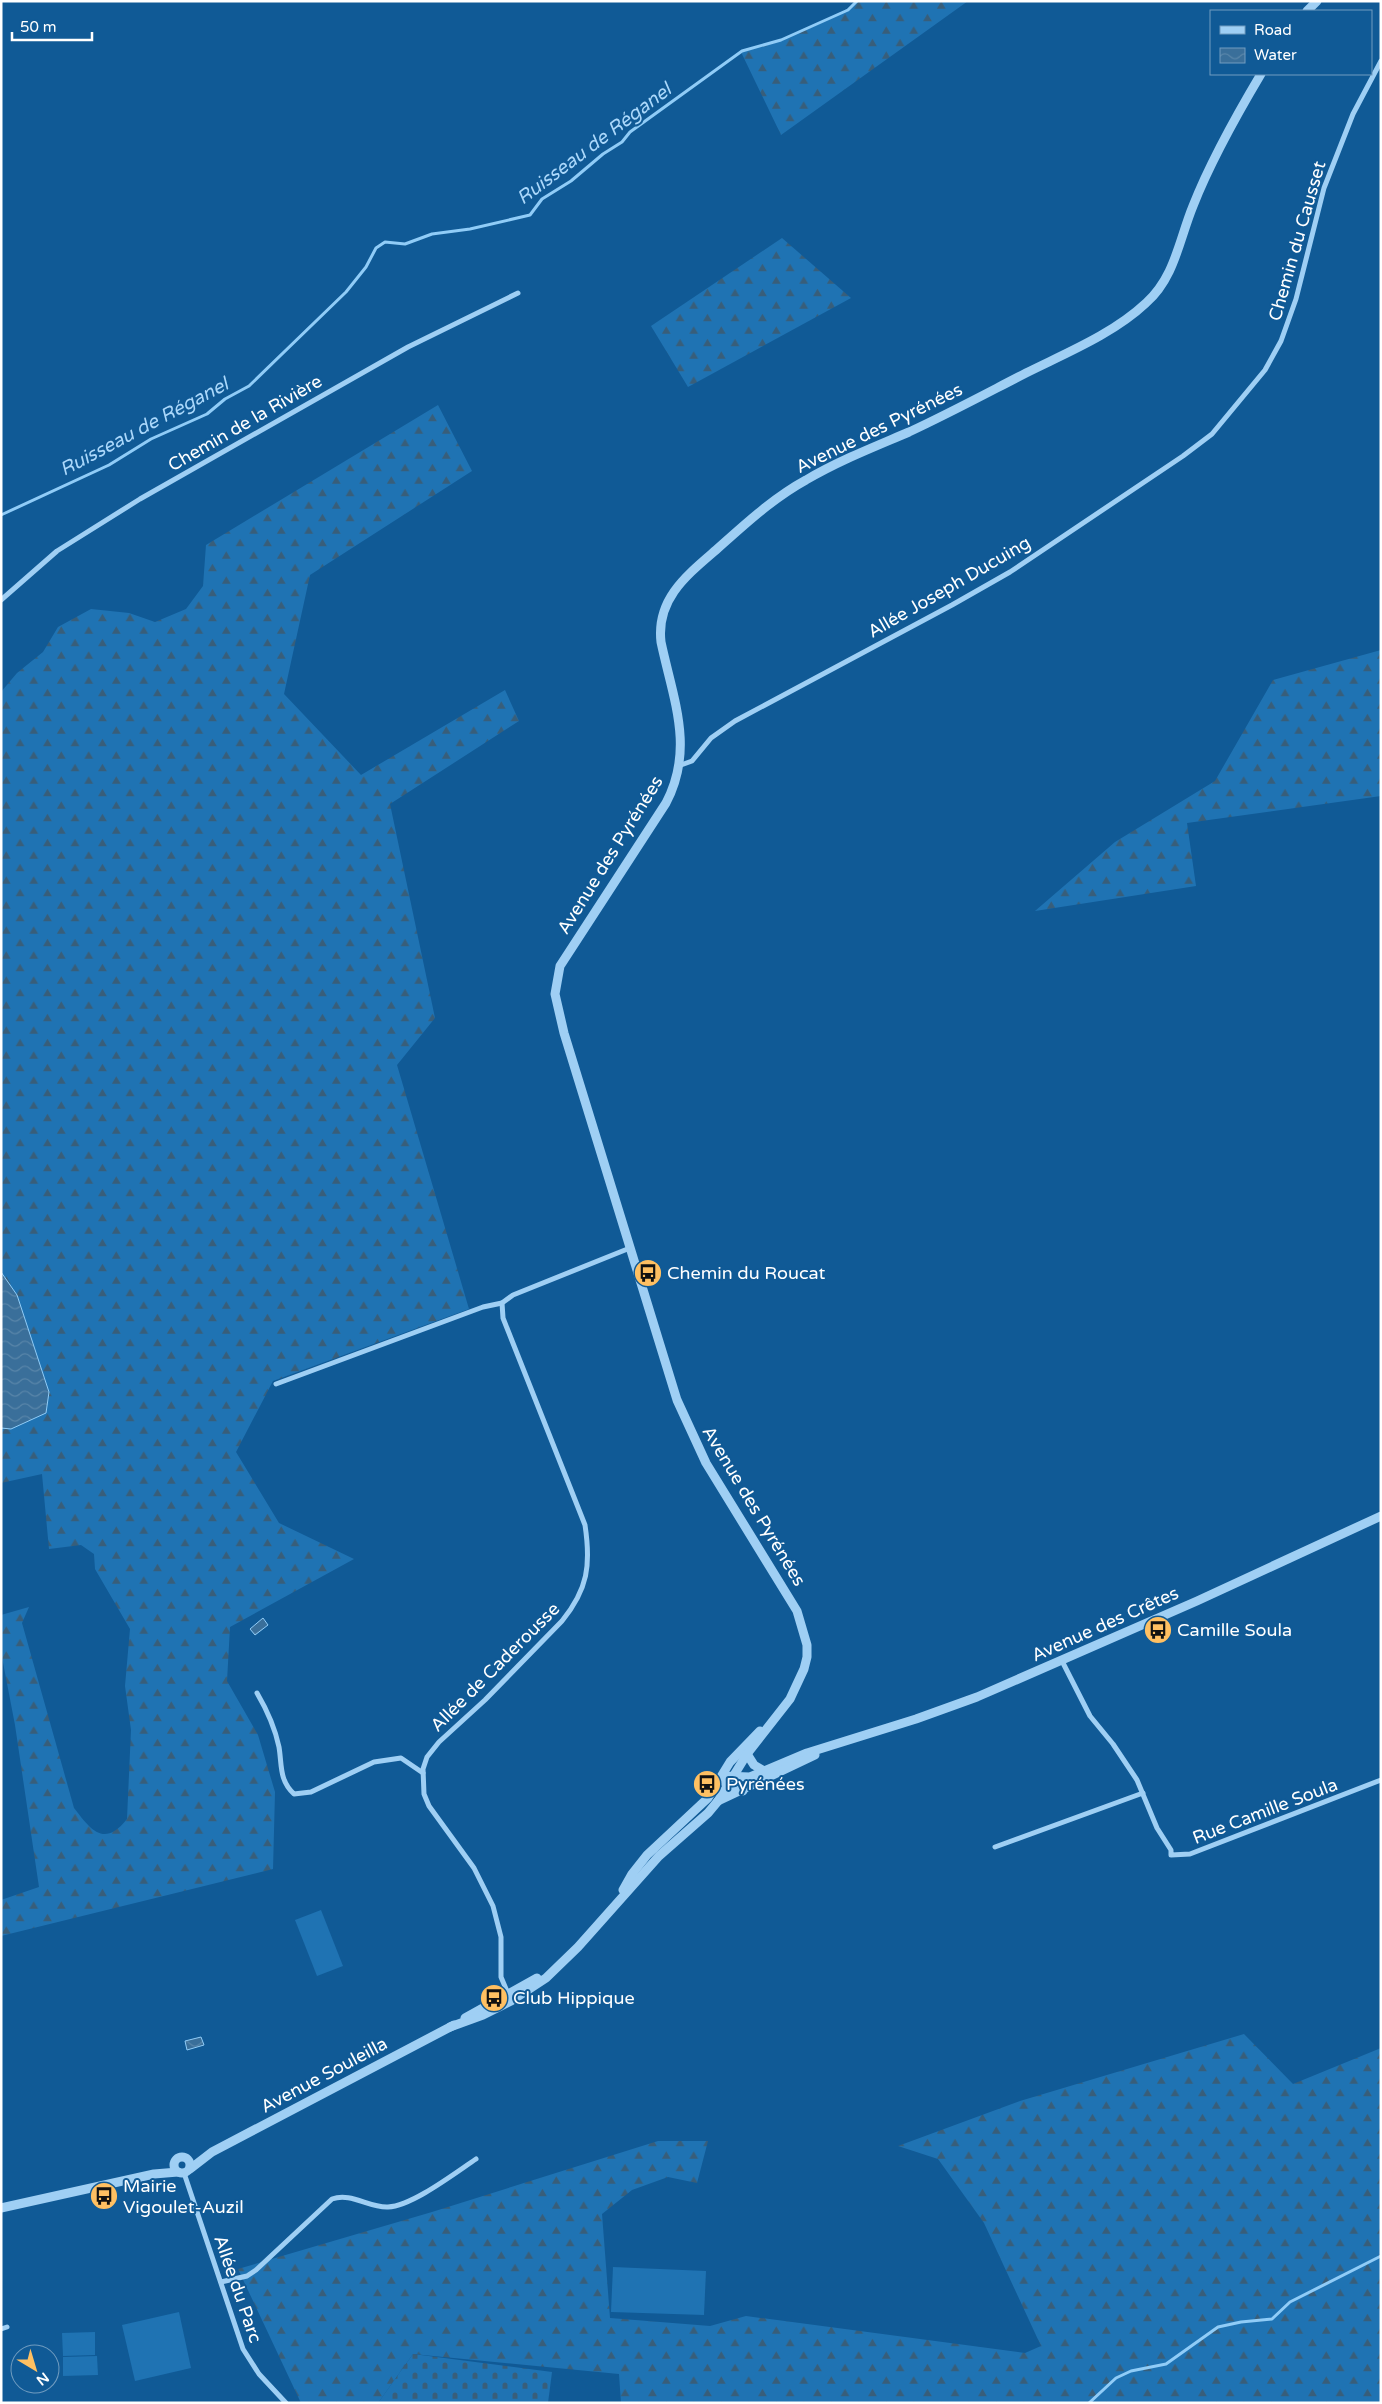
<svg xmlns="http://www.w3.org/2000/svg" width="1382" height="2404" font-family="'Varela Round',sans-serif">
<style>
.forest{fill:url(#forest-firs)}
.cemetery{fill:url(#cemetery-stones)}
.garden{fill:#1f73b3}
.water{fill:url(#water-waves);stroke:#90ccf7}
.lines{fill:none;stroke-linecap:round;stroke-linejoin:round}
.stream{stroke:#90ccf7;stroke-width:3}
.minor{stroke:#9fcff4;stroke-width:5}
.tertiary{stroke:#9fcff4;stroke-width:9}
.labels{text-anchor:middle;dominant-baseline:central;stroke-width:4;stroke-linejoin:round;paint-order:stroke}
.street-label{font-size:18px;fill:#fff;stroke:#105a96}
.poi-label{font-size:18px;fill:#fff;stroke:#105a96;text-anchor:start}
.water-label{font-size:19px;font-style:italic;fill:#abd8fb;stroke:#105a96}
</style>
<defs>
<pattern id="forest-firs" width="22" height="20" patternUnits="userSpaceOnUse" patternTransform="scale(1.25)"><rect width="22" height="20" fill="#1f73b3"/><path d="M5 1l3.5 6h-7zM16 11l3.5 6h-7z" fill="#385e7a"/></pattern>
<pattern id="cemetery-stones" width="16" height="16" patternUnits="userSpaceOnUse" patternTransform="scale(1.25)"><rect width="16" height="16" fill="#1f73b3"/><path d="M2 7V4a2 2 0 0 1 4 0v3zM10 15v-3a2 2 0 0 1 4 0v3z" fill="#385e7a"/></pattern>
<pattern id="water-waves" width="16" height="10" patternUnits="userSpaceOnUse" patternTransform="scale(1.25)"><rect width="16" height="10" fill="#3a6f9a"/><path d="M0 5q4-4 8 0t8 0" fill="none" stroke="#5885a9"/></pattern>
</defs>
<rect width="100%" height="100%" fill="#105a96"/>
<!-- forest -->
<g class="forest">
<path d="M857 1H968L781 135 741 52C775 41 831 25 857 1Z"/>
<polygon points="782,238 851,298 688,387 651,326"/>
<path d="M438 405 472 471 310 575 284 694 361 775 505 690 519 721 390 804 435 1018 397 1065 469 1309 273 1381 236 1452 279 1523 354 1559 230 1627 227 1681 258 1735 275 1792 273 1869 1 1936V1900L39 1887 15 1725 1 1652V1615L29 1607 22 1623 74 1808C91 1830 104 1848 127 1819L131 1730 125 1686 130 1629 95 1569 94 1554 81 1545 49 1549 42 1474 1 1483V692L17 673 43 652 58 627 91 609 129 613 155 622 186 609 203 586 206 545Z"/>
<polygon points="1381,650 1381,796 1187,823 1196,886 1035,911 1115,842 1215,781 1273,680"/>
<polygon points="1244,2034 1293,2084 1381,2048 1381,2403 621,2403 619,2374 413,2354 378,2403 301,2403 238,2269 432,2212 658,2141 708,2141 697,2183 668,2177 632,2190 602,2214 610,2318 710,2326 746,2316 1025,2353 1041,2346 984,2223 938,2159 898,2146 1020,2101"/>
</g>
<!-- cemetery -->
<polygon class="cemetery" points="413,2354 552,2372 548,2403 378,2403"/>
<!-- garden -->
<g class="garden">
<polygon points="321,1910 343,1966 317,1976 295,1920"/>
<polygon points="613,2267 706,2271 704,2315 611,2312"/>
<polygon points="179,2312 191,2368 135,2381 122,2325"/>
<polygon points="95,2332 95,2355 63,2356 62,2333"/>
<polygon points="97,2356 98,2375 63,2376 63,2357"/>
</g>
<!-- water -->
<g class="water">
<polygon points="1,1272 17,1295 49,1392 46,1413 11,1429 1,1428"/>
<polygon points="263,1618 268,1625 255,1635 250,1629"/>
<polygon points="201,2037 204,2045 187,2050 185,2041"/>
</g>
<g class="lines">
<!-- stream -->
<g class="stream">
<polyline points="1,515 109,465 151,439 207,414 225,399 249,386 346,292 366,267 376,248 385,242 405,244 432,234 470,229 530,215 542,199 571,181 603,154 622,142 630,132 742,51 781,40 848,10 857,1"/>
<polyline points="1089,2403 1116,2378 1131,2371 1166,2364 1218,2327 1241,2322 1272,2319 1290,2302 1381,2256"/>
</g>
<!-- minor -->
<g class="minor">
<polyline points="1,600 57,551 140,499 408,347 518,293"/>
<polyline points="681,765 692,761 711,738 735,721 952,605 1010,572 1183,456 1212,434 1265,370 1281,341 1296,299 1324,188 1353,114 1381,61"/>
<polyline points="276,1384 483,1307 502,1303"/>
<polyline points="1062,1661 1090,1716 1113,1744 1137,1780 1157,1828 1171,1850 1171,1855 1190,1854 1381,1780"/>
<path d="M257 1693C267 1710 275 1728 279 1747 282 1765 279 1780 294 1794L311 1792 374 1762 401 1758 423 1773"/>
<polyline points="995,1847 1143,1793"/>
<path d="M509 1996 501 1977V1937L493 1906 474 1868 429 1806 424 1794 423 1769 427 1757 439 1742 485 1700 562 1621C588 1589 591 1565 585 1525L503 1318 502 1303 513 1295 630 1248"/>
<polyline points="184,2173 243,2349 259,2374 286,2403"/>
<path d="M221 2282 247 2276 256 2270 332 2199C351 2192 369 2208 388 2207 412 2206 455 2173 476 2159"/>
<polyline points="1,2329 7,2327"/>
</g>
<!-- tertiary -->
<g class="tertiary">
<polyline points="1307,11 1317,1"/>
<polyline points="747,1754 754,1765 764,1771"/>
<polyline points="743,1791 727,1787 722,1776 750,1777 807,1753 916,1719 977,1697 1197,1601 1381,1516"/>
<polyline points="718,1801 815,1755"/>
<polyline points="623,1890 632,1874 647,1855 708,1798 730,1762 760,1731"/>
<polyline points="465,2018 537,1978"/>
<path d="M450 2027 483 2015 511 2001 546 1978 578 1947 659 1856 708 1813 718 1801 747 1754 790 1699 804 1669 807 1657V1645L797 1611 706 1463 677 1400 564 1033 555 994 560 966 666 803C695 748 673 699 661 642 656 599 687 575 716 550 744 525 773 498 806 480 838 461 874 447 909 432 948 414 987 393 1026 373 1066 353 1113 334 1146 303 1175 277 1179 240 1193 206 1211 160 1236 116 1261 74"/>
<circle cx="182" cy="2165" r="8"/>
<polyline points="190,2169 212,2152 454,2025"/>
<polyline points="1,2208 154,2174 178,2172"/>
</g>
</g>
<!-- icons -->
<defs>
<symbol id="bus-disc" viewBox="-11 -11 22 22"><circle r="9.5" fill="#ffc062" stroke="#105a96"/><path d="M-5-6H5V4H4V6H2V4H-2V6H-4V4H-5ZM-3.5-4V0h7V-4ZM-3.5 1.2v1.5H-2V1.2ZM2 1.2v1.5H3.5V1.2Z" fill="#111"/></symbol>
</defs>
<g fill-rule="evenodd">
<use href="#bus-disc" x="632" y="1257" width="32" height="32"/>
<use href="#bus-disc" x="1142" y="1614" width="32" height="32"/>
<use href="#bus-disc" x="691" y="1768" width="32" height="32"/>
<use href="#bus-disc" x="478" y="1982" width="32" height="32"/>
<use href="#bus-disc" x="88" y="2180" width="32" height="32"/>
</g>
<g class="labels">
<!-- street labels -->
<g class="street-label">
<text transform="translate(1297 241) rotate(-74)">Chemin du Causset</text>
<text transform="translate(245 423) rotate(-30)">Chemin de la Rivière</text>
<text transform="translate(879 428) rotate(-26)">Avenue des Pyrénées</text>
<text transform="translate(949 587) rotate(-30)">Allée Joseph Ducuing</text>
<text transform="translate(610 855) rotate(-58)">Avenue des Pyrénées</text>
<text transform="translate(754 1506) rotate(59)">Avenue des Pyrénées</text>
<text transform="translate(1105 1624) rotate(-24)">Avenue des Crêtes</text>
<text transform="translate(495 1667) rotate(-45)">Allée de Caderousse</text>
<text transform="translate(1265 1811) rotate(-21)">Rue Camille Soula</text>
<text transform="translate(324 2075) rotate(-28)">Avenue Souleilla</text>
<text transform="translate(238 2289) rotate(71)">Allée du Parc</text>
</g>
<!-- poi labels -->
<g class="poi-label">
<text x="667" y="1273">Chemin du Roucat</text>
<text x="1177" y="1630">Camille Soula</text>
<text x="726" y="1784">Pyrénées</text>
<text x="513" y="1998">Club Hippique</text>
<text x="123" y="2186">Mairie<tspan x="123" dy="21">Vigoulet-Auzil</tspan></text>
</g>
<!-- water labels -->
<g class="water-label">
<text transform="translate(594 144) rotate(-37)">Ruisseau de Réganel</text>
<text transform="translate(144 427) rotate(-28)">Ruisseau de Réganel</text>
</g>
</g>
<!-- border -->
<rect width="1382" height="2404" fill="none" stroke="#ffffff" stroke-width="5"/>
<!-- legend -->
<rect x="1210" y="10" width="162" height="65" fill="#105a96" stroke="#709cc0"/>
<rect x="1220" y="26" width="25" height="8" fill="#9fcff4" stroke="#709cc0"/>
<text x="1254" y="35" font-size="15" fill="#ffffff">Road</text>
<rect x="1220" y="48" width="25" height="15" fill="url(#water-waves)" stroke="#709cc0"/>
<text x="1254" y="60" font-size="15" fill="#ffffff">Water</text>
<!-- north arrow -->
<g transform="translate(35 2369) rotate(142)"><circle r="24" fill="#105a96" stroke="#709cc0"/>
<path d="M0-4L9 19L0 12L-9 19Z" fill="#ffc062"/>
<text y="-8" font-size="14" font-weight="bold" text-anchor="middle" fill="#ffffff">N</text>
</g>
<!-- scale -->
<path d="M12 32v8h80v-8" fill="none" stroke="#ffffff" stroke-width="2.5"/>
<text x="20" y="32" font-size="15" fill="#ffffff" stroke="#105a96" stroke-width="4" paint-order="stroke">50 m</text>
</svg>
